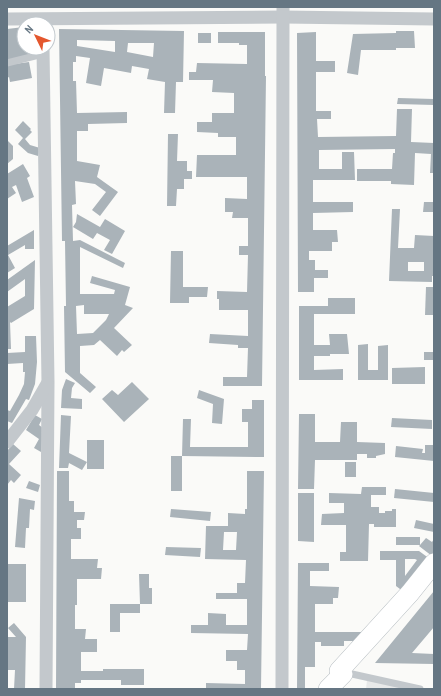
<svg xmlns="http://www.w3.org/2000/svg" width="441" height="696" font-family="'Archivo Narrow',sans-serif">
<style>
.built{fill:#e8e9e9}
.building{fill:#aab3b9;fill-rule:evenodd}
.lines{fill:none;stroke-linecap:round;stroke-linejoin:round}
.secondary-casing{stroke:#b3babf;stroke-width:20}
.lane{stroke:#c3c8cc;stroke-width:7}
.street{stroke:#c3c8cc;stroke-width:13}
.secondary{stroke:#fff;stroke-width:19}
</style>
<rect width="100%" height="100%" fill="#fafaf8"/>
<!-- built -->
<polygon class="built" points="367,680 412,689 366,689"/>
<!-- building -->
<g class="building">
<polygon points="24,27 24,48 34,48 34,56 7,61 7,29"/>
<path d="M59 29 184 31 183 82H176L175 113H164L165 82 147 79 149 69 132 66 131 73 104 68 101 86 86 83 90 58 76 56V62H73V81H76L77 113 127 112V123L88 124V131H77V161L100 165 97 177 118 192 100 216 92 210 106 192 95 184 75 181 76 204 72 205 73 241 80 240 125 263 123 268 80 247V294H114L115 290 90 283 92 276 130 287 125 305 133 308 114 328 132 345 124 352 122 350 117 356 100 340 94 345 80 346V373L96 387 90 393 65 372 64 306H66L65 241H62ZM77 40 115 41V52L77 46ZM128 43H154L153 57 127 52ZM84 305V314H109L106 320 93 333 77 334 76 306Z"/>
<polygon points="396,31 414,31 415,48 396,48 396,50 361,50 358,75 347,73 353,34 396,33"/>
<polygon points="218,32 265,32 265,76 266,76 262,386 223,386 223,377 247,377 248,348 238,348 238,345 209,343 210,334 248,336 248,310 219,310 219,299 217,299 217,291 247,292 248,255 239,255 239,246 248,246 248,218 232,218 233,212 225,212 225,198 247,199 247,177 196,177 197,155 236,155 236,137 218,137 218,133 197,132 197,122 212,122 212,113 234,113 234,93 212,92 213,80 189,80 189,72 196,72 197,63 247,64 247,45 239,45 239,43 218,43"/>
<polygon points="316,32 316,61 335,61 335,72 316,72 316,111 331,111 331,119 317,119 318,137 396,136 397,109 412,109 411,142 434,143 434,173 430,173 431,154 415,153 414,185 391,184 391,181 357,181 357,169 392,169 393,153 395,153 395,149 319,150 319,169 342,169 342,152 354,152 355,180 313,180 313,202 353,202 353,212 313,213 313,230 337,230 338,242 332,242 332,251 309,251 309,260 315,260 315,270 328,270 328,278 314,278 314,292 298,292 297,33"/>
<rect x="198" y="33" width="13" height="10"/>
<polygon points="29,62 32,78 10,82 9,77 7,78 7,65"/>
<polygon points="398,98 434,99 434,105 397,104"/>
<polygon points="23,121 31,129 30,130 32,132 25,139 30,145 40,148 38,156 28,153 18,144 23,138 15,130"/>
<polygon points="168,134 178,134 177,161 187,161 187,171 192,171 192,179 184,179 184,189 177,189 176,206 167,206"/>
<polygon points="7,140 13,146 13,159 7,164"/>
<polygon points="23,164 30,176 27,178 34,197 22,202 16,185 12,187 16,193 7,199 7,174"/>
<polygon points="424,202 434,202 434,212 423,212"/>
<path d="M392 209H400L398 248H414L415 235 434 236V276H432V282L389 281ZM408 262H424V271H408Z"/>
<polygon points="77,214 100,227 105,219 125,231 112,254 104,250 110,240 97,233 93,239 73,227 76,222"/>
<polygon points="34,230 34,249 25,249 25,245 8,255 15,268 7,273 7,246"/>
<polygon points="171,251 183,251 183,287 208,287 207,297 189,297 189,303 170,303"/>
<polygon points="35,260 34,309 11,323 10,322 11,349 7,349 7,307 25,296 25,279 7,292 7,280"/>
<polygon points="426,287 434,287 433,315 425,315"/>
<polygon points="328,298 355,298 355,314 314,314 314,345 330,345 329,334 347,334 349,354 330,354 330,356 314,356 314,370 343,369 343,380 299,380 299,306 328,306"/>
<polygon points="25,336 36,336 37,362 35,384 29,400 26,399 12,423 7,421 7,410 10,411 19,395 24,384 25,372 23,372 23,363 7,364 7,353 25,352"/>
<polygon points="368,344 368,370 378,370 378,346 388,345 388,380 358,380 358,345"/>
<rect x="424" y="352" width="10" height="8"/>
<polygon points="425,367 425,384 392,384 392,368"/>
<polygon points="66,379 75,383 72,388 71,398 82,399 82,409 61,408 62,390"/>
<polygon points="132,382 149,399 124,422 102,399 112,390 118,395"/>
<polygon points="199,390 224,399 222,424 212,423 213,404 197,398"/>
<polygon points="252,400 264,400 264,457 182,456 183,419 191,419 190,447 248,447 248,422 242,422 242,409 252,409"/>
<polygon points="299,414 315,414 315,442 340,442 341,422 357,422 357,442 385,443 385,454 376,456 376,458 367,458 367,454 357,454 357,460 315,460 314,489 298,489"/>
<polygon points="35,415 42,419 39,425 43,428 41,452 34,448 39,439 26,430"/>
<polygon points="61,415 71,416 69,453 87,462 82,470 69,463 68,468 59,468"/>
<polygon points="392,418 432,420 432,429 391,427"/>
<rect x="87" y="440" width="17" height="29"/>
<polygon points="13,444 21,451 9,464 21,475 14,483 11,480 7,485 7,451"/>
<polygon points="425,445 434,445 434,461 395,457 396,446 423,449 422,453 425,453"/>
<rect x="171" y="456" width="11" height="35"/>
<rect x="345" y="462" width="11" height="15"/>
<polygon points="57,471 69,471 69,501 74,501 74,512 85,512 84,520 77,520 77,528 81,528 81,539 71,539 71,559 98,559 97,568 102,568 101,579 77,579 77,605 75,605 75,629 86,629 85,639 97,639 97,652 81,652 81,671 103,671 103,669 144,669 144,685 121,685 121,680 81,680 81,683 75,683 75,689 56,689"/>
<path d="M247 471H264L261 689H206V683L245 684V670H237V661H226V650H247L248 634 191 633V625H208V613L226 614V625H247V599H216V593H237V583H245L246 560 205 559 206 526H228V513L245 514V509H247ZM224 532H237L236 550H223Z"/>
<polygon points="29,481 40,485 38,492 26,488"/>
<polygon points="362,487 386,487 386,495 371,495 371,507 379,507 379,513 385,513 385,511 392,511 392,509 396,509 396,527 374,527 374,524 369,524 368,561 340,561 340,552 346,552 346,525 321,525 322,514 344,513 344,503 329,503 329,493 361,494"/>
<polygon points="395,489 434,493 434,502 394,498"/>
<polygon points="298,493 314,493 314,542 298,541"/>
<polygon points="19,498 35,501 34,510 30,509 29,528 26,528 25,548 15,547"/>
<polygon points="171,509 211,512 210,521 170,517"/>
<polygon points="416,520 434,524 434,532 414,528"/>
<polygon points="396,537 420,537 420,545 426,538 432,542 434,539 434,554 432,556 419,546 420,545 396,545"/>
<polygon points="166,547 201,548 200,557 165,555"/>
<path d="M380 551H419L430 559 404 592 396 586V560H380ZM405 559H415L417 560 405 576Z"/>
<polygon points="298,563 329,563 329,571 310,571 310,586 339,587 338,598 333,598 333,604 315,604 315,632 366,632 358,641 344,641 344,646 321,646 321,642 315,642 315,667 305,667 305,689 297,689"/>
<rect x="7" y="564" width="19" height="38"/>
<polygon points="139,574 149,574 149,588 152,588 152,604 140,604"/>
<polygon points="434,591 434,627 412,653 434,654 434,664 375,663"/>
<polygon points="110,604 140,604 140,613 120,613 120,632 110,632"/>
<polygon points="14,623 26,637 25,689 14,689 15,670 7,670 8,637 16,637 8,628"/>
</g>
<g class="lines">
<defs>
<polyline id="secondary" points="328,689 343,674 339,671 410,593 434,563"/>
</defs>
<!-- secondary casing -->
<use href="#secondary" class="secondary-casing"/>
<!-- lane -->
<g class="lane">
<polyline points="7,63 43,54"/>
<polyline points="343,672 420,689"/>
</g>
<!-- street -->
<g class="street">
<polyline points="7,19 283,17 434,19"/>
<polyline points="43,48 48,382 46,689"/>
<polyline points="7,442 32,410 47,384"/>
<polyline points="282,689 283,7"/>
</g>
<!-- secondary -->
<use href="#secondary" class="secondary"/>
</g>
<!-- border -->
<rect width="441" height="696" fill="none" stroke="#657683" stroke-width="16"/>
<!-- north arrow -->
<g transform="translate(36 36) rotate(313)"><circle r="19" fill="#ffffff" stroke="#c1c8cd"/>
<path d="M0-3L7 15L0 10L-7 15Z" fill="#e4572e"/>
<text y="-6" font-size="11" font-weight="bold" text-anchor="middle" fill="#657683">N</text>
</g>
</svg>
